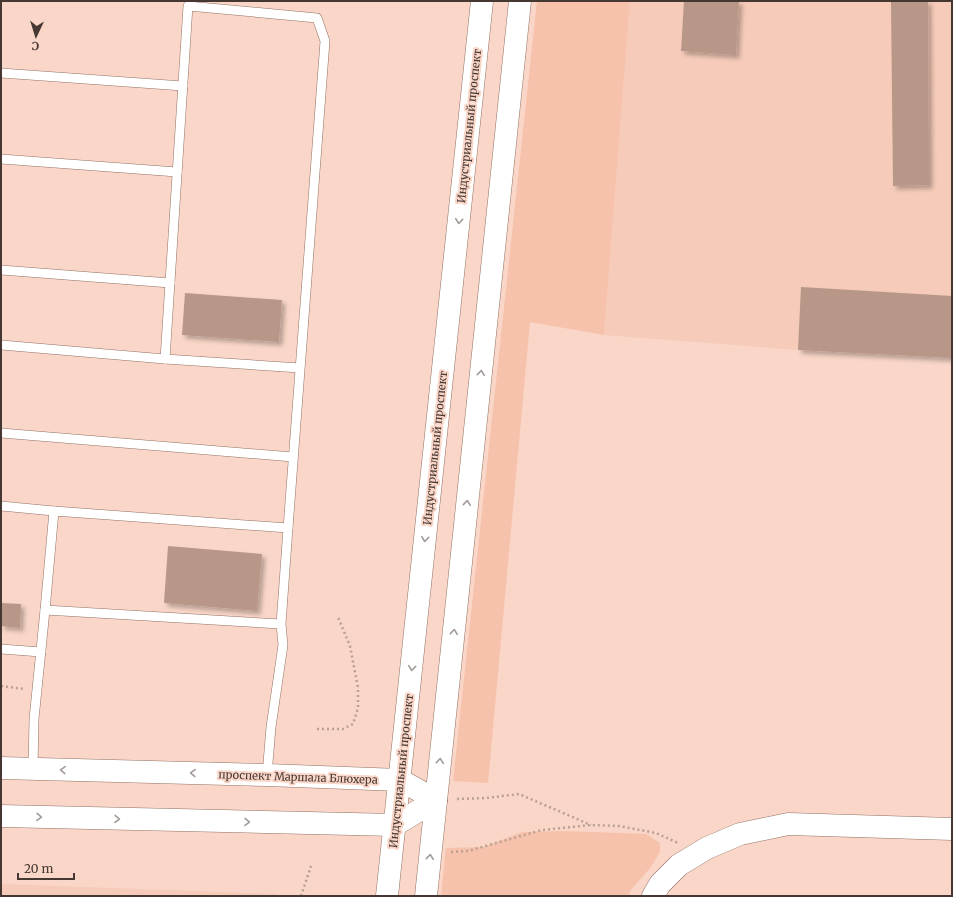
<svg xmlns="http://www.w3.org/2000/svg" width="953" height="897" font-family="Merriweather,serif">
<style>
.built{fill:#f6cbb9}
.green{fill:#f7c2ab}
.building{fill:#b89789;filter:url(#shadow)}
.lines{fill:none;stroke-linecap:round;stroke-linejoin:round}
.service-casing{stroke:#917264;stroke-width:10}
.tertiary-casing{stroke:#917264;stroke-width:23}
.primary-casing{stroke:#917264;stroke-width:23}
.path{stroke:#ba9f93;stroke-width:2.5;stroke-dasharray:2 3;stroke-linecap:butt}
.service{stroke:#fff;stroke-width:9}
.tertiary{stroke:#fff;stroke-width:22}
.primary{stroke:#fff;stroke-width:22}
.oneway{stroke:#a29b98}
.labels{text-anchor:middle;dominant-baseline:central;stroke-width:4;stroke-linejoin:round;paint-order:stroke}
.street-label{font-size:11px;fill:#453732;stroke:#f9d6c7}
</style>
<defs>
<filter id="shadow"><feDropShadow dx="3.5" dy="3.5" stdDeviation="2" flood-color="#0004"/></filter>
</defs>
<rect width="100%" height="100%" fill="#f9d6c7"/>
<!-- built -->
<g class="built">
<polygon points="630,1 952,1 952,358 798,350 604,335"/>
<polygon points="1,884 278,894 277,896 1,896"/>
</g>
<!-- green -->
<g class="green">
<polygon points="537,1 630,1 604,335 530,322 488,783 453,781"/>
<polygon points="565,831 646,834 660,843 660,852 651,867 631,890 628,896 441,896 446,848 484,847 522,832"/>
</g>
<!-- building -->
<g class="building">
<polygon points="684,1 739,1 736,55 681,51"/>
<polygon points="891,1 928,1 929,185 893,186"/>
<polygon points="801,287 952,296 952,358 798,350"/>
<polygon points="185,293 282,300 279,342 182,335"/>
<polygon points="168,546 262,554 257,611 164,603"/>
<polygon points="1,603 21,604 20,628 1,626"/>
</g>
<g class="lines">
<defs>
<g id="service">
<polyline points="1,73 183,86"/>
<polyline points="1,159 177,172"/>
<polyline points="1,270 170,283"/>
<polyline points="1,345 165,359"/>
<polyline points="1,433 293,457"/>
<polyline points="1,506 54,511"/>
<polyline points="288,528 325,41 317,18 188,6 165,359 300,368"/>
<polyline points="1,649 41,652"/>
<polyline points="33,769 34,719 45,610"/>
<polyline points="267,775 271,727 283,645 281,624 288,528 54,511 45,610 281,624"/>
</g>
<g id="tertiary">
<polyline points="1,768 267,775 400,780 436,800"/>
<polyline points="1,816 395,825 436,800"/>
<polyline points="653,896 660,884 679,865 707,848 740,834 788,824 952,829"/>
</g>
<g id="primary">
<polyline points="387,896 482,1"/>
<polyline points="426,896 520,1"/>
</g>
</defs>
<!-- service casing -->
<use href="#service" class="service-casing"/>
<!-- tertiary casing -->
<use href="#tertiary" class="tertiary-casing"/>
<!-- primary casing -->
<use href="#primary" class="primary-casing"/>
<!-- path -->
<g class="path">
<polyline points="1,686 24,689"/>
<polyline points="317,729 343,729 353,724 358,708 358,688 350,646 338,617"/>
<polyline points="457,799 486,798 519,794 591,825"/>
<polyline points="451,852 468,851 542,830 591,825 619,826 656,833 678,843"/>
<polyline points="301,896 311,866"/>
</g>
<!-- service -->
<use href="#service" class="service"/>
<!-- tertiary -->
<use href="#tertiary" class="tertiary"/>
<!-- primary -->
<use href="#primary" class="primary"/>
</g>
<!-- one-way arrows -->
<defs><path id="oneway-chevron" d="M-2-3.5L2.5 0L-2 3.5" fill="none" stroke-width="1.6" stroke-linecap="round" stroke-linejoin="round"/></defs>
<g class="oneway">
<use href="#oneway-chevron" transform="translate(459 221) rotate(96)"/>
<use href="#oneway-chevron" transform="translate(481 373) rotate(-84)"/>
<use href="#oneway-chevron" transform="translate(467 503) rotate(-84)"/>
<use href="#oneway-chevron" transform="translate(425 539) rotate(96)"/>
<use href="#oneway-chevron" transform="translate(454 632) rotate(-84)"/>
<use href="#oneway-chevron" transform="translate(412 668) rotate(96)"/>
<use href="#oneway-chevron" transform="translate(440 761) rotate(-84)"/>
<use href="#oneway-chevron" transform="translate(63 770) rotate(-178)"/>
<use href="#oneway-chevron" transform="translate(193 773) rotate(-178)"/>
<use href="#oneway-chevron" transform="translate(39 817) rotate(1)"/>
<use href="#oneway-chevron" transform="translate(117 819) rotate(1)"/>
<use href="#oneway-chevron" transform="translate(247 822) rotate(1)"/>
<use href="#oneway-chevron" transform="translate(430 857) rotate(-84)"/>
</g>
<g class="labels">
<!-- street labels -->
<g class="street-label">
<text transform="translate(469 126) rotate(-84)">Индустриальный проспект</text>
<text transform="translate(435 448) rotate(-84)">Индустриальный проспект</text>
<text transform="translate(401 771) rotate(-84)">Индустриальный проспект</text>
<text transform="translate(298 777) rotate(2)">проспект Маршала Блюхера</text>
</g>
</g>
<!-- border -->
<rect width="953" height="897" fill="none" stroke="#453732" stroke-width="4"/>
<!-- north arrow -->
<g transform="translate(36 36) rotate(184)" stroke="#f9d6c7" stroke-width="3" paint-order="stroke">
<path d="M0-3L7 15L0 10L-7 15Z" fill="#453732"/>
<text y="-6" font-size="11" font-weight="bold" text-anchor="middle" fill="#453732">С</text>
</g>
<!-- scale -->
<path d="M18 873v6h56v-6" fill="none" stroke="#453732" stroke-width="2"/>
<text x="24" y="873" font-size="12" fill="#453732" stroke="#f9d6c7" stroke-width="3" paint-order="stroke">20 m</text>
</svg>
